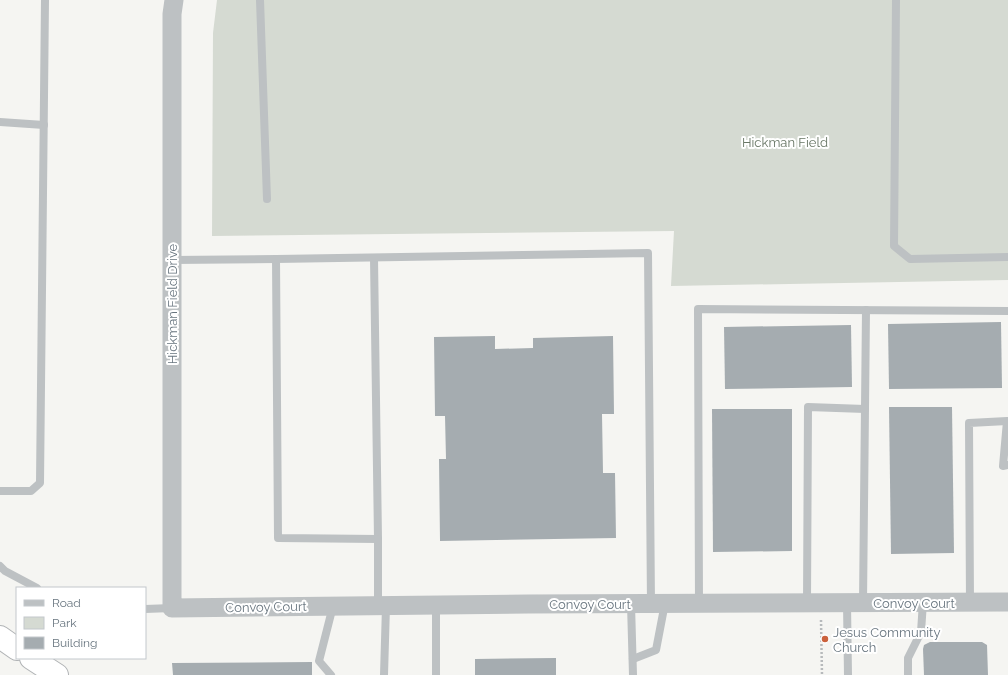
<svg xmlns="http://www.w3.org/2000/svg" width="1008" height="675" font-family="Raleway,sans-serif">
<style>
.green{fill:#d5dad2}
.building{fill:#a5acb0}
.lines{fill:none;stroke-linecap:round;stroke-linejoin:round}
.motorway-casing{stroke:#b1b4b6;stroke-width:24}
.path{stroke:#b7babc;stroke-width:2.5;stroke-dasharray:2 2;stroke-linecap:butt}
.service{stroke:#bdc1c3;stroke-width:8}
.tertiary{stroke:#bdc1c3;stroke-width:19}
.motorway{stroke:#fff;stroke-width:22}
.poi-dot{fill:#cb613c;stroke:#fff;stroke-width:1.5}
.labels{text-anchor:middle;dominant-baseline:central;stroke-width:4;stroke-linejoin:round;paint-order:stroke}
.park-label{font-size:13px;fill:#697766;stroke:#fff}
.street-label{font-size:13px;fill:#68757f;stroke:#fff}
.poi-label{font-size:13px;fill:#68757f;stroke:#fff;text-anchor:start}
</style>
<rect width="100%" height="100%" fill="#f5f5f2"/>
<!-- green -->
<polygon class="green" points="217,0 1008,0 1008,280 671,286 674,231 212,236 213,33"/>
<!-- building -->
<g class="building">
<polygon points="1001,322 1002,388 889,389 888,324"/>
<polygon points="851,325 852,387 725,389 724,327"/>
<polygon points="495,336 495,349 533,348 533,338 613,336 614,414 602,414 603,473 615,473 616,538 440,541 439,459 446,459 445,416 435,416 434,337"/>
<polygon points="889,407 952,407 954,553 891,554"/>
<polygon points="712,409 792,409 792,551 713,552"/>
<polygon points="930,642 982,642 987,645 988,675 924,675 923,649 924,645"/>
<polygon points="556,658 556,675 475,675 475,659"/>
<polygon points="312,662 312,675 173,675 172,663"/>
</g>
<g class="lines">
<defs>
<g id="motorway">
<polyline points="0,637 17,649"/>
<polyline points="31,658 57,675"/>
</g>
</defs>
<!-- motorway casing -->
<use href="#motorway" class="motorway-casing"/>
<!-- path -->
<polyline class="path" points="821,620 822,675"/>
<!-- service -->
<g class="service">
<polyline points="260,0 267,199"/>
<polyline points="896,0 894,246 910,259 1008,257"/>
<polyline points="0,122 44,125"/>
<polyline points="276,259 278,538 378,539 374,258"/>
<polyline points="172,260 276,259 648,253 651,604"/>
<polyline points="0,491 31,491 40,483 45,0"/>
<polyline points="0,566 5,571 37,588"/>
<polyline points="970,602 969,423 1007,421 1003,466 1008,465"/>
<polyline points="699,603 698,309 1008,311"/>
<polyline points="807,603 808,407 865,409"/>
<polyline points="847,603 848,675"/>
<polyline points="863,603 866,310"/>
<polyline points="631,604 633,675"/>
<polyline points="436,605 436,675"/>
<polyline points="378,606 378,539"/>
<polyline points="145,609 172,608"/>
<polyline points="633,659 656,650 665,603"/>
<polyline points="331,675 319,661 333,606"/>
<polyline points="384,675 386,606"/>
<polyline points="908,675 908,658 921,632 923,602"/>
</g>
<!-- tertiary -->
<polyline class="tertiary" points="174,0 172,14 172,608 528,604 1008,602"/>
<!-- motorway -->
<use href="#motorway" class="motorway"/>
</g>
<!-- markers -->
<circle class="poi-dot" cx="825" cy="639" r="4"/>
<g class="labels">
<!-- park labels -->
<g class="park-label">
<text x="785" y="142">Hickman Field</text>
</g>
<!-- street labels -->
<g class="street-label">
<text transform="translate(172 304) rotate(-90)">Hickman Field Drive</text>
<text x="914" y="603">Convoy Court</text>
<text x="590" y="604">Convoy Court</text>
<text transform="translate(266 607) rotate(-1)">Convoy Court</text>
</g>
<!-- poi labels -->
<g class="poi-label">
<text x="833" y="632">Jesus Community<tspan x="833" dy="15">Church</tspan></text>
</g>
</g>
<!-- legend -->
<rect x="16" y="587" width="130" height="72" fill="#ffffff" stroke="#c3c8cc"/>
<rect x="24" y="600" width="20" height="6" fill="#bdc1c3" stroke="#c3c8cc"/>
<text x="52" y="607" font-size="12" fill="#68757f">Road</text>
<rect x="24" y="617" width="20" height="12" fill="#d5dad2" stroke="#c3c8cc"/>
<text x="52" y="627" font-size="12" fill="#68757f">Park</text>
<rect x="24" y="637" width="20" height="12" fill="#a5acb0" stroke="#c3c8cc"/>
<text x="52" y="647" font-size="12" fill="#68757f">Building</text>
</svg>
